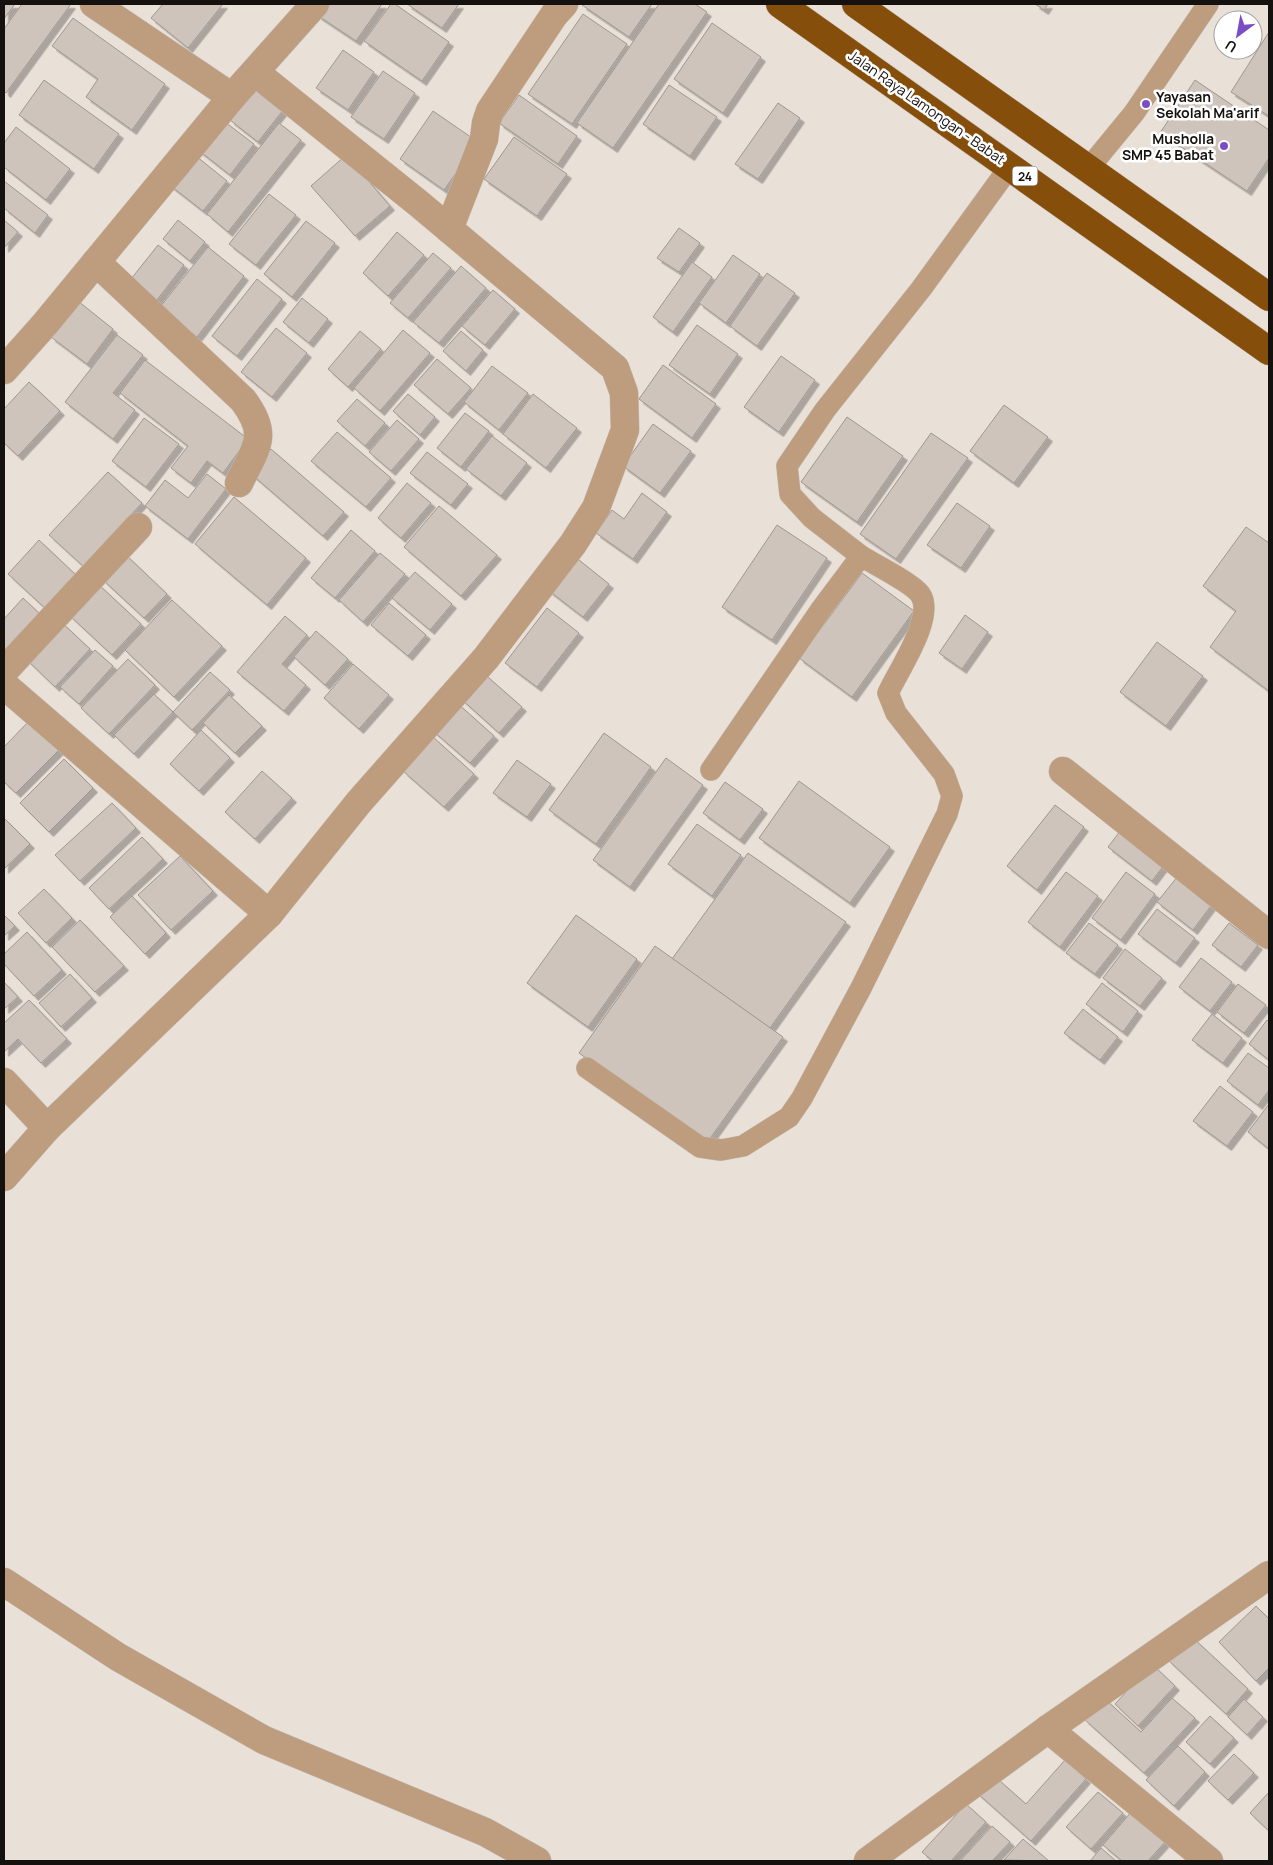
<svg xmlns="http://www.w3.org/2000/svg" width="1273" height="1865" font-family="Manrope,sans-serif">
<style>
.building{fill:#cec4bc;stroke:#a09790;filter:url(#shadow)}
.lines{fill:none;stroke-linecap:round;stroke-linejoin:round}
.lane-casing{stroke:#c3bbb3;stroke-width:22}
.street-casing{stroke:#c3bbb3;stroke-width:29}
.highway-casing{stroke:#c3bbb3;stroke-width:29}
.lane{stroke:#be9c7e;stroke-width:21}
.street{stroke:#be9c7e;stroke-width:28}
.highway{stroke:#854e0b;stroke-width:28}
.poi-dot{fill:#7b4dc5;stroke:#fff;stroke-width:2}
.labels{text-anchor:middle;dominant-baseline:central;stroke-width:5;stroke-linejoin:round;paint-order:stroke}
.shield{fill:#fff;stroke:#5a5856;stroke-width:1}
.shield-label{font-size:12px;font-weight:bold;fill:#14110e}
.poi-label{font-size:14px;font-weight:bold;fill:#14110e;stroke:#fff;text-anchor:start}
.street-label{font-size:14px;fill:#14110e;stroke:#fff}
</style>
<defs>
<filter id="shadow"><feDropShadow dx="4.5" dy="4.5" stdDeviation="0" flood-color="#0004"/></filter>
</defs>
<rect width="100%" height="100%" fill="#e9e0d7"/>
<!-- building -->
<g class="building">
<polygon points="4,4 15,4 4,19"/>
<polygon points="22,4 71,4 6,93 4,91 4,29"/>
<polygon points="163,4 223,4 188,48 151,18"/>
<polygon points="324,4 382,4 356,41 317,15"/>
<polygon points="391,4 395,4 449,42 422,81 364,41"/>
<polygon points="407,4 459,4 442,28"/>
<polygon points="584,4 652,4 629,37 582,5"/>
<polygon points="659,4 695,4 707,12 613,148 577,123"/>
<polygon points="1035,4 1048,4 1044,10"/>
<polygon points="583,14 627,44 572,124 528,94"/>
<polygon points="73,18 165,84 132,130 86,97 98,79 52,46"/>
<polygon points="712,23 761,57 723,113 674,79"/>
<polygon points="1269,32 1269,116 1231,92"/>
<polygon points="343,50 374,72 348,110 316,88"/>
<polygon points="383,71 415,93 384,139 351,117"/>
<polygon points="44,80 119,134 94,169 19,115"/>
<polygon points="1195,80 1269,130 1269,158 1247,191 1160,133"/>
<polygon points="669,85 717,117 690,156 643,124"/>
<polygon points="256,87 284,109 258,142 230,120"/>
<polygon points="519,95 577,136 558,164 499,123"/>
<polygon points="778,103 800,118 758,179 735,164"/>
<polygon points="433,111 478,142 444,190 400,159"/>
<polygon points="221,119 254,144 230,175 197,149"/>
<polygon points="279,123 301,140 228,232 207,214"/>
<polygon points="16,127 70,169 46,200 4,167 4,143"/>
<polygon points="514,137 567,174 537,216 484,179"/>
<polygon points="191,152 227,181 203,211 167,183"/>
<polygon points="346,155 390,206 355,236 311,186"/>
<polygon points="4,181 48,215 35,233 4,208"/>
<polygon points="269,194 296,215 256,265 229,244"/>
<polygon points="4,220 18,232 4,248"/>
<polygon points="178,220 205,242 190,261 163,239"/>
<polygon points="306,221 335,243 292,297 264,274"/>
<polygon points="679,228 700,243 679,272 657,258"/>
<polygon points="397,232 424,255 388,296 363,273"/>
<polygon points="158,245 184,265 157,300 131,279"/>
<polygon points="208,247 244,276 197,337 160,307"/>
<polygon points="433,253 451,268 408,318 390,303"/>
<polygon points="733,255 760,274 726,323 699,303"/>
<polygon points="692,262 712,277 673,332 653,317"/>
<polygon points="461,266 486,288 439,343 413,322"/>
<polygon points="767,273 795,293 757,346 730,326"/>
<polygon points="257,279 282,299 237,356 212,336"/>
<polygon points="493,290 515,309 485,345 462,326"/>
<polygon points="302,298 328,319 309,343 283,322"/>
<polygon points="78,301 113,329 87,364 51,337"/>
<polygon points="697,325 738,354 710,394 669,365"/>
<polygon points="276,328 307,353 272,397 241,372"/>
<polygon points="403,330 430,353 380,411 354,388"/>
<polygon points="360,331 381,349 348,387 328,369"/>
<polygon points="461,331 483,350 466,371 443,351"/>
<polygon points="117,335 143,355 113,393 135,410 113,439 65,402"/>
<polygon points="781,356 815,380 779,432 744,407"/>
<polygon points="437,359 471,388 448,414 414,385"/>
<polygon points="145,360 248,439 223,473 207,461 191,483 171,468 188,446 120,393"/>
<polygon points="663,365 716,404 692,438 639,399"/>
<polygon points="492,366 528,393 499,430 464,402"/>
<polygon points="29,382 60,411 18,456 4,443 4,409"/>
<polygon points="408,394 435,417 420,435 393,411"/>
<polygon points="533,394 577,428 546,468 503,434"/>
<polygon points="357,399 385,423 365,446 337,421"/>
<polygon points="1004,405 1048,437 1014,483 970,451"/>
<polygon points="465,413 489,431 461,467 437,448"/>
<polygon points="847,417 903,456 857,522 801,482"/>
<polygon points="144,418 179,444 146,487 112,461"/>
<polygon points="397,420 419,439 391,471 369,452"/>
<polygon points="653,424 691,451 660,493 623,466"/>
<polygon points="337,432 391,478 366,507 311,461"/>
<polygon points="931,433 968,458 896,559 860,534"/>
<polygon points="492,436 527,463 501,496 466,469"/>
<polygon points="271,449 344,512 323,536 250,473"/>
<polygon points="427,452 468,484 451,505 410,473"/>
<polygon points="108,472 142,503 83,566 49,535"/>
<polygon points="207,474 226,489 188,539 145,506 165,480 188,498"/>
<polygon points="407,483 431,503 401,538 378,518"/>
<polygon points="642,493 667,512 633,559 596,533 612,510 624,519"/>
<polygon points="234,497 306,558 267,605 195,544"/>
<polygon points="957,503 990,526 961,568 927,545"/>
<polygon points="439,506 497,555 461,596 404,547"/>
<polygon points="777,525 827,558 772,640 722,607"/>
<polygon points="1246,527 1269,543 1269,691 1210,647 1236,611 1203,586"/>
<polygon points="351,530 375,551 335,598 311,578"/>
<polygon points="39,540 77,576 46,609 8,574"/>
<polygon points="380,553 405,574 363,622 339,600"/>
<polygon points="125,554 167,594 144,618 102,579"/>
<polygon points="574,556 609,584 583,617 548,590"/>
<polygon points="415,572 452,604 430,630 392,598"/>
<polygon points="862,573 914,611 852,697 799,658"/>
<polygon points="97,583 141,624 112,655 68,614"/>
<polygon points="23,598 41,615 4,653 4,619"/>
<polygon points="172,600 222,646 174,697 125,650"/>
<polygon points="389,603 426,635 408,656 371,625"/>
<polygon points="547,608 579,633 537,687 505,663"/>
<polygon points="965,615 988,632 962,669 939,653"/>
<polygon points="285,616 307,635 282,664 306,685 284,711 237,672"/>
<polygon points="59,620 90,649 55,687 25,658"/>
<polygon points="316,631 348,659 325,685 294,657"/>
<polygon points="1157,642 1203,676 1166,726 1120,692"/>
<polygon points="95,650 113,666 79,704 60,687"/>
<polygon points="128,659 155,685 109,734 81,708"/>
<polygon points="353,664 389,695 359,729 324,698"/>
<polygon points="481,671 522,707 499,733 459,697"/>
<polygon points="210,672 230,690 192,730 173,712"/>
<polygon points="154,694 173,712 134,754 114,735"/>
<polygon points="229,695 262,726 235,753 203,723"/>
<polygon points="456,702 494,736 470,763 432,730"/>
<polygon points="29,721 59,750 16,793 4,782 4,747"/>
<polygon points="201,730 230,758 199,791 170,764"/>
<polygon points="604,733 651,767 596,844 549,810"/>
<polygon points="433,737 474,774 444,807 403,771"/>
<polygon points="666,758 703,785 630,887 593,860"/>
<polygon points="64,759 93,788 49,832 20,803"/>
<polygon points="517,760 551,784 527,817 493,793"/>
<polygon points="262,771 292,798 255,839 225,812"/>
<polygon points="799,781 890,847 850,903 759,838"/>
<polygon points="725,782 763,809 740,840 703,813"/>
<polygon points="112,803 136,828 80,881 55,855"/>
<polygon points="1055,805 1084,827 1037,890 1007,866"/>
<polygon points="4,818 30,844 4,869"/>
<polygon points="697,824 741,855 712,896 668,864"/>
<polygon points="1124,826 1168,860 1152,881 1108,847"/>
<polygon points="142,837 163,859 109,909 89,888"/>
<polygon points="748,853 846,922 770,1028 672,959"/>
<polygon points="180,856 213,891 171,930 138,895"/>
<polygon points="1066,872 1098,896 1060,947 1028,922"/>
<polygon points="1126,872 1155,894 1121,940 1092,918"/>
<polygon points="1178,876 1213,903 1193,930 1157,902"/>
<polygon points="44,889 72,918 46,943 18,913"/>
<polygon points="132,896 166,933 145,954 110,917"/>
<polygon points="1157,909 1195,938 1176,963 1138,934"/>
<polygon points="4,915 15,926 4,936"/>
<polygon points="576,915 637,959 588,1027 527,983"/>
<polygon points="80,920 124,966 95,992 52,947"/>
<polygon points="1089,923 1118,945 1095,974 1066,953"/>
<polygon points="1229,923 1258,945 1241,967 1212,945"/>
<polygon points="27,932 62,970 34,996 4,964 4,954"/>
<polygon points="655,946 783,1037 706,1144 579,1053"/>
<polygon points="1125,949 1162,978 1140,1006 1103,978"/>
<polygon points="1201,958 1232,982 1210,1011 1179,987"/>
<polygon points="70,974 92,998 61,1027 39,1003"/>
<polygon points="4,982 18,997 4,1009"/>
<polygon points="1102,983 1138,1011 1123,1032 1086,1004"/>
<polygon points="1238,984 1266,1005 1244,1033 1217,1012"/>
<polygon points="29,1000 67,1039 41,1063 18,1039 4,1052 4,1023"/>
<polygon points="1083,1009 1118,1037 1100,1060 1064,1033"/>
<polygon points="1212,1014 1242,1038 1223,1063 1192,1040"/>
<polygon points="1267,1020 1269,1022 1269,1060 1249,1044"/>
<polygon points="1248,1053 1269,1068 1269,1090 1258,1105 1227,1081"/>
<polygon points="1220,1086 1253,1112 1227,1146 1193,1121"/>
<polygon points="1269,1104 1269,1149 1248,1132"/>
<polygon points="1256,1606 1269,1619 1269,1668 1256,1681 1219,1642"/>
<polygon points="1191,1636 1248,1689 1226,1714 1168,1660"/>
<polygon points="1152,1664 1175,1686 1138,1726 1115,1704"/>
<polygon points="1104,1698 1141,1732 1172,1698 1195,1718 1144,1773 1084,1719"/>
<polygon points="1244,1699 1263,1717 1247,1735 1228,1717"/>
<polygon points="1210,1716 1234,1738 1210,1764 1186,1742"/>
<polygon points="1178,1746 1205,1772 1174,1806 1146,1780"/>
<polygon points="1234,1754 1254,1773 1228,1800 1208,1781"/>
<polygon points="1065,1760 1086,1779 1031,1841 976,1792 991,1773 1026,1804"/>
<polygon points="1098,1792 1123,1813 1091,1849 1066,1827"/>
<polygon points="1269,1792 1269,1831 1250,1813"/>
<polygon points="966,1804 986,1822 951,1861 933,1861 922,1852"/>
<polygon points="1132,1811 1166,1841 1148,1861 1122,1861 1103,1845"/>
<polygon points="992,1826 1010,1842 992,1861 960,1861"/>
<polygon points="1023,1839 1049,1861 1004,1860"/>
<polygon points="1101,1848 1116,1861 1090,1861"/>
</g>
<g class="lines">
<defs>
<g id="lane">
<polyline points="1088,169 1134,113 1208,4"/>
<polyline points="711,770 822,608 861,556 812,518 790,494 787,466 825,410 921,289 1011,165"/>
<path d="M587 1068 700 1147 721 1150 743 1146 789 1117 802 1098 861 988 947 814 952 796 944 774 896 713 888 693C898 671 936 616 920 594 912 583 874 564 861 556"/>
</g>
<g id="street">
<polyline points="94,4 232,97"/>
<polyline points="449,229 484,139 486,123 490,111 554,15 564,4"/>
<path d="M96 262 243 400C270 436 256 447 239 483"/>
<polyline points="4,370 45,324 232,97 315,4"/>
<polyline points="4,671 138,527"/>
<polyline points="4,685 269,914"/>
<polyline points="1063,771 1269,935"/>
<polyline points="4,1082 47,1128"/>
<polyline points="4,1177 47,1128 269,914 359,802 486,658 573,544 596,508 625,430 624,393 615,368 418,203 256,73"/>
<polyline points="4,1582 118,1657 264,1740 485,1832 537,1861"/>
<polyline points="1048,1729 1209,1861"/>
<polyline points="868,1861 1048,1729 1269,1575"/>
</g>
<g id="highway">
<polyline points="780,4 1269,351"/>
<polyline points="856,4 1269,297"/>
</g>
</defs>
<!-- lane casing -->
<use href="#lane" class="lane-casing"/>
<!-- street casing -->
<use href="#street" class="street-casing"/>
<!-- highway casing -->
<use href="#highway" class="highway-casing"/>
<!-- lane -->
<use href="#lane" class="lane"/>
<!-- street -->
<use href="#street" class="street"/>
<!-- highway -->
<use href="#highway" class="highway"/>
</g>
<!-- markers -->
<g class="poi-dot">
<circle cx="1146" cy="104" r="5"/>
<circle cx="1224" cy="146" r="5"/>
</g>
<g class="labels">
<!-- shield labels -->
<rect class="shield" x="1012.5" y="166.5" width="25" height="19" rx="4"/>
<g class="shield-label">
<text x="1025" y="176">24</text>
</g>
<!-- poi labels -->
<g class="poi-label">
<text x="1156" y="96">Yayasan<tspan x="1156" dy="16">Sekolah Ma'arif</tspan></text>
<text x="1214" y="138" text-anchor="end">Musholla<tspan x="1214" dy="16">SMP 45 Babat</tspan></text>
</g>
<!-- street labels -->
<g class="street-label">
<text transform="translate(927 107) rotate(35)">Jalan Raya Lamongan - Babat</text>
</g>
</g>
<!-- border -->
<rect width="1273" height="1865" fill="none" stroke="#14110e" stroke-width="10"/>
<!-- north arrow -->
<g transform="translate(1238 35) rotate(212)"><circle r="24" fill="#ffffff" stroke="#a1a09f"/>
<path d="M0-4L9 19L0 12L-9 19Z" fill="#7b4dc5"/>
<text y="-8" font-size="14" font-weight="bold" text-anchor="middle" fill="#14110e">U</text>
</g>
</svg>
